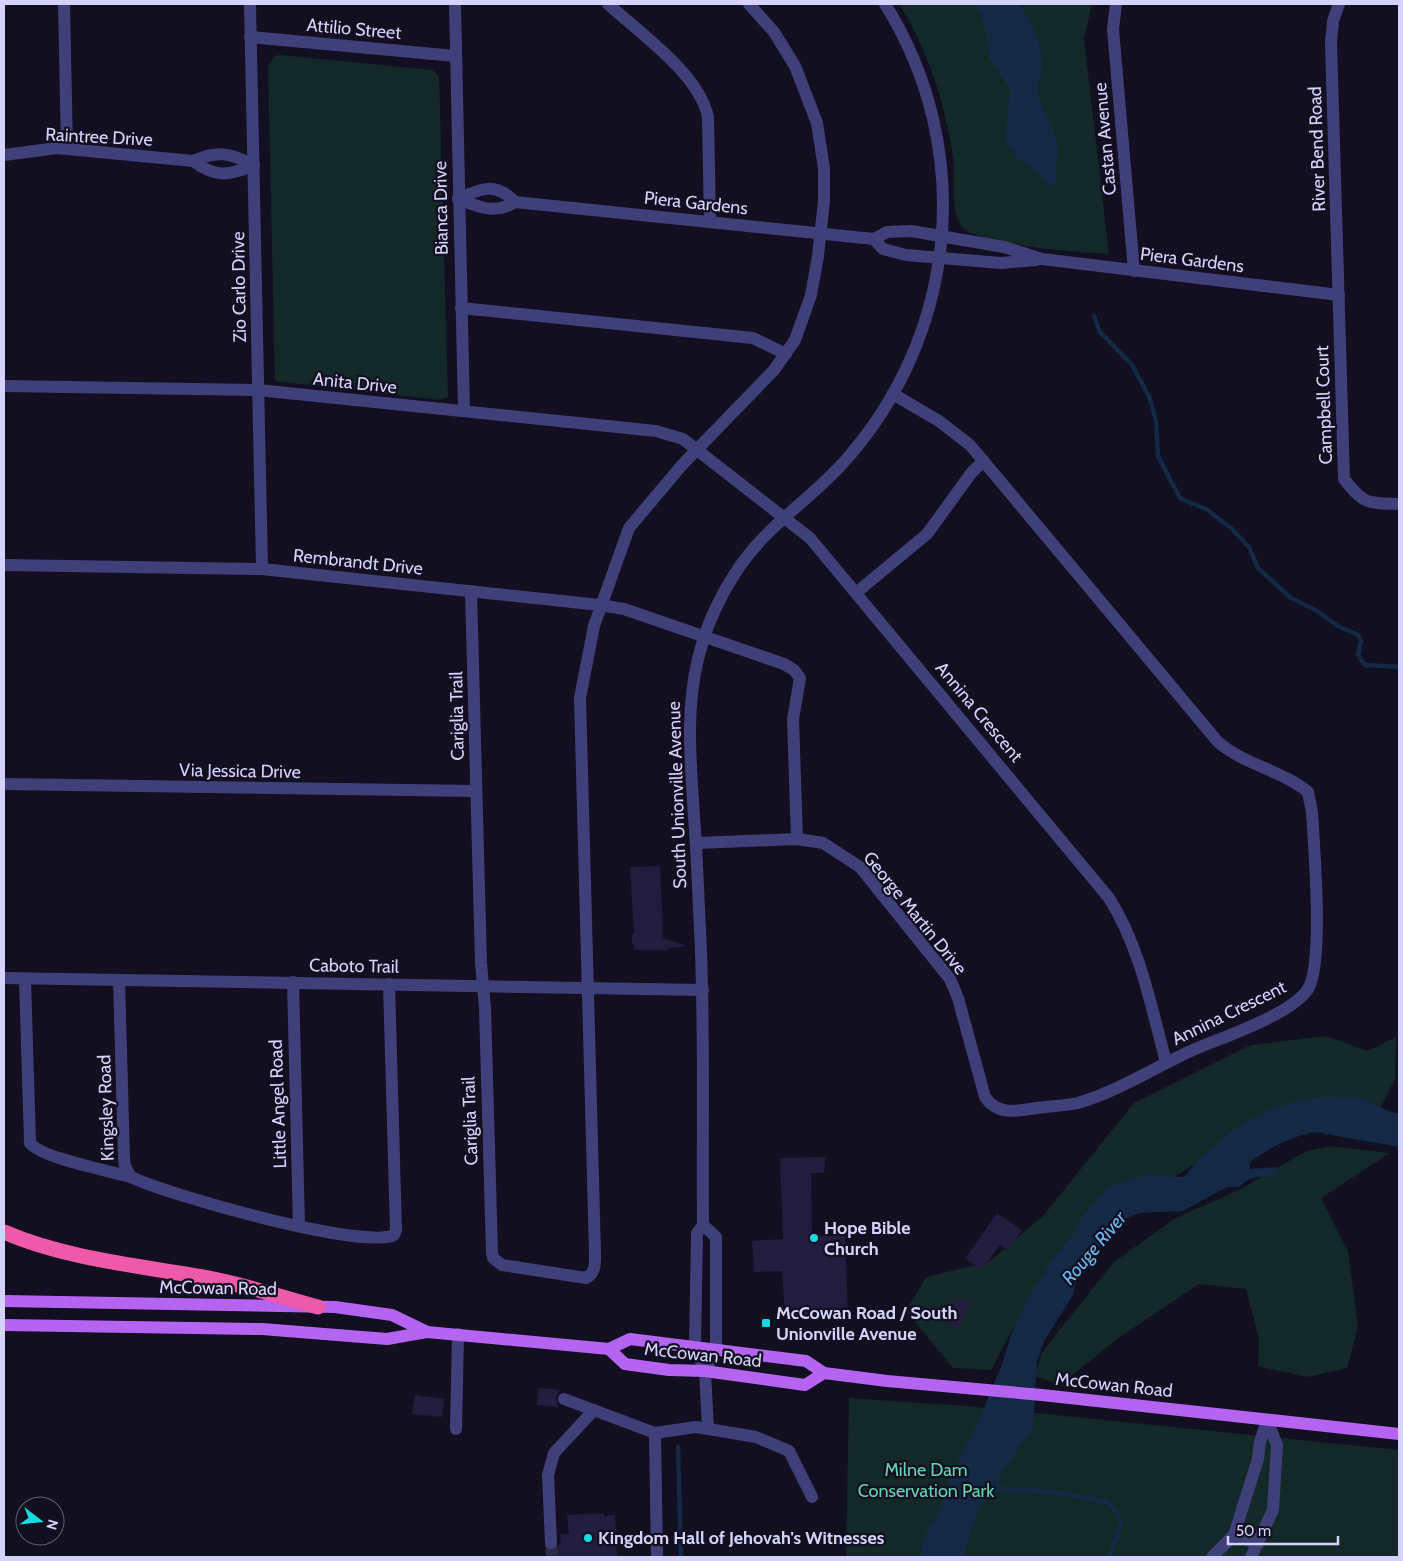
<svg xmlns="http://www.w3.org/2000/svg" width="1403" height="1561" font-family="Cabin,sans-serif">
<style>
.green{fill:#132927}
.water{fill:#142945}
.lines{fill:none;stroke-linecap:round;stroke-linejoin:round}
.stream{stroke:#142945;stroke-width:4.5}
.building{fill:#221d3f}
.minor-tunnel{stroke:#2e2c41;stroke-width:12;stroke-dasharray:12 6;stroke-linecap:butt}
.minor{stroke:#3f407a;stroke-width:12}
.major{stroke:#b464f0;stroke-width:12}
.highway{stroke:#ef59a9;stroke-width:15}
.poi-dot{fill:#16dae3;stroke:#110f20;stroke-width:2}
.labels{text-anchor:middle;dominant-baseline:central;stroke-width:4.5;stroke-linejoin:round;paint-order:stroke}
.street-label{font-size:18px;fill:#d5d2fb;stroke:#110f20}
.poi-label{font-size:18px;font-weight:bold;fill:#d5d2fb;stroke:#110f20;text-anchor:start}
.park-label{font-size:18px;fill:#66d3b2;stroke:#110f20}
.water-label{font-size:19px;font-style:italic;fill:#6abaf1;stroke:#110f20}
</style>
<rect width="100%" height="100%" fill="#110f20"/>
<!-- green -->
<g class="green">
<path d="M899 4H1092L1084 39 1109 254C1084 253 976 245 962 227 950 211 955 183 954 164 953 154 951 144 949 134 940 89 924 43 899 4Z"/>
<polygon points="280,55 432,70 439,76 448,397 439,400 275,381 268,66 275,56"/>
<polygon points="1326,1036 1368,1051 1396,1037 1395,1079 1377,1115 1331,1104 1201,1160 1164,1184 1060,1278 1012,1330 991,1370 953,1368 906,1311 926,1277 989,1262 1043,1216 1134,1103 1251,1045"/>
<polygon points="1331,1146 1390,1153 1321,1198 1348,1251 1358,1327 1347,1368 1307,1377 1258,1366 1259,1339 1246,1289 1199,1284 1117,1339 1060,1385 1035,1376 1042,1352 1114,1262 1174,1219 1241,1189 1306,1151"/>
<polygon points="849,1398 966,1406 1399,1450 1399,1557 846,1557"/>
</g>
<!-- water -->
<g class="water">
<path d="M974 4H1019C1031 18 1044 49 1042 68 1041 77 1036 86 1038 95 1042 113 1055 126 1058 144 1060 158 1053 169 1058 182L1048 187 1041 175 1017 158 1005 141 1010 89 989 58 988 41 981 15Z"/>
<path d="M1329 1096C1341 1099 1348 1096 1357 1097 1371 1100 1384 1111 1399 1114V1147L1315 1132C1292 1136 1269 1148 1250 1162V1169L1276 1167 1279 1173 1276 1175C1265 1177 1247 1176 1240 1187H1227L1183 1211 1139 1213 1127 1218 1090 1257 1088 1268 1077 1280 1073 1295 1044 1341 1037 1362 1033 1428 999 1478V1485L1004 1489 1002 1492 990 1493C969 1519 974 1528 963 1557H921L925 1535 939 1512 952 1472 979 1420 1002 1364 1011 1335 1028 1298 1052 1260 1074 1233 1083 1215 1107 1187 1142 1176 1184 1177C1224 1129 1266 1102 1329 1096Z"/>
</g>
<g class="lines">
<!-- stream -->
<g class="stream">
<polyline points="1094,316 1100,332 1132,365 1149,396 1156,421 1158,456 1180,498 1206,509 1232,529 1249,547 1258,568 1291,598 1317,611 1338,626 1358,635 1361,641 1358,655 1365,665 1399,667"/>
<polyline points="678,1447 681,1557"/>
<polyline points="1004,1489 1053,1492 1107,1502 1118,1513 1121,1526 1109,1557"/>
</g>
</g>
<!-- building -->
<g class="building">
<polygon points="660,866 663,938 687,946 668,948 668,950 634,950 634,944 632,944 632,935 634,934 630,867"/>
<polygon points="826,1157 824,1173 811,1173 812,1236 845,1236 848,1317 785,1318 782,1271 754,1272 752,1241 783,1239 780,1158"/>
<polygon points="997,1213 1022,1230 1008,1250 1000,1245 982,1270 965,1258"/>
<polygon points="956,1297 970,1304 959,1329 945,1323"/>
<polygon points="539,1388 560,1390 556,1397 558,1407 537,1405"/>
<polygon points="415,1395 444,1399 442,1417 412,1414"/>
<polygon points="604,1513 604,1516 615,1515 617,1557 547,1557 546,1549 555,1550 561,1542 560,1534 569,1534 567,1515"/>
</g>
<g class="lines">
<!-- minor-tunnel -->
<polyline class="minor-tunnel" points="551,1543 552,1557"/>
<!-- minor -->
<g class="minor">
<polyline points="64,4 67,149"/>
<polyline points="250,4 262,569"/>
<polyline points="455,4 464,411"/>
<path d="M608 4C641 34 699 74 708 117L710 222"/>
<polyline points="1116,4 1113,29 1134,271"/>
<path d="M1339 4 1333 21 1331 43 1344 479C1364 505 1368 503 1399 504"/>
<polyline points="250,37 455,56"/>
<path d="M4 155 57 148 193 161C218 150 230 153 254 165"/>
<path d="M193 161C216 178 228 176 254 165"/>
<path d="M458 199C481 188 496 182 515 202L874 239 887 232 911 231 1004 247 1042 259 1339 295"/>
<path d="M458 199C479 207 495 215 515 202"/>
<polyline points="874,239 883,249 906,255 1001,263 1036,260"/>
<polyline points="461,308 753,338 786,354"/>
<path d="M4 386 258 390 656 431 683 439 810 538 1109 898C1140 947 1151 1006 1166 1062"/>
<polyline points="4,565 262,569 600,605 624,609 784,664 794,670 800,678 793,719 797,839"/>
<path d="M471 591 481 963 485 1008 492 1252 493 1258 502 1265 586 1278C596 1272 595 1264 595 1253L580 698 594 626 629 528 682 465 774 370 795 340 811 295 818 256 824 201V168L817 123 795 66 774 32 749 4"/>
<polyline points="857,592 927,534 972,472 984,461"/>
<polyline points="4,784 476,791"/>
<path d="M696 843 797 839 823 843 860 867 950 979 958 998 985 1097C998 1116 1017 1111 1037 1108 1050 1106 1065 1106 1078 1103 1119 1091 1157 1066 1195 1049 1224 1037 1292 1014 1308 989 1324 963 1314 848 1312 812L1308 792C1281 770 1245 765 1218 742L970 445 939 421 893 394"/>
<polyline points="4,978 703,990"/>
<path d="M25 979 30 1143C41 1158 110 1171 131 1177"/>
<path d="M119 980 124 1158 125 1166 131 1177C168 1195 362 1250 394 1235L396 1230 389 984"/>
<polyline points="293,982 299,1226"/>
<polyline points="703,1225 716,1237 716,1349 705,1371"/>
<polyline points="564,1399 655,1433 696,1427 756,1437 789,1451 812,1497"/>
<polyline points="456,1429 458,1334"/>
<path d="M708 1429 705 1371 695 1347 697 1233 703 1225C702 1126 705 1027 700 929 698 891 697 854 694 817 691 764 685 712 698 659 708 615 734 566 767 534 792 509 821 488 844 462 958 335 976 149 885 4"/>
<polyline points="655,1433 657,1557"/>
<polyline points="1234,1535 1258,1544"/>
<polyline points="551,1543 548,1475 554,1453 594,1410"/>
<polyline points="1212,1557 1234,1535 1258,1459 1260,1442 1267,1420"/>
<polyline points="1251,1557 1273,1510 1277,1445 1267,1420"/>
</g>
<!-- major -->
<g class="major">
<polyline points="4,1301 335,1307 392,1315 427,1332"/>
<polyline points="4,1325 262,1329 387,1339 427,1332 609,1349 630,1339 806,1361 824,1373 887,1381 1042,1395 1399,1434"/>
<polyline points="609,1349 625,1364 669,1370 705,1371 805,1385 824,1373"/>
</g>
<!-- highway -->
<path class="highway" d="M4 1232C66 1259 141 1266 208 1278 245 1285 282 1297 318 1307"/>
</g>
<!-- markers -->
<g class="poi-dot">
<circle cx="814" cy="1238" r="5"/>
<rect x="761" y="1318" width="10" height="10" rx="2.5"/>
<circle cx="588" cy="1538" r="5"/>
</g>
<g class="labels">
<!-- street labels -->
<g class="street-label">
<text transform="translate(354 29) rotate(5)">Attilio Street</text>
<text transform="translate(99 137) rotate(3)">Raintree Drive</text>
<text transform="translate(1105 139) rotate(-95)">Castan Avenue</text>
<text transform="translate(1317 149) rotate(-92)">River Bend Road</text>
<text transform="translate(696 203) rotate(6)">Piera Gardens</text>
<text transform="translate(441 208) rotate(-91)">Bianca Drive</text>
<text transform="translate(1192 260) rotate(7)">Piera Gardens</text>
<text transform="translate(239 287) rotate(-91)">Zio Carlo Drive</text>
<text transform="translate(355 383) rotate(6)">Anita Drive</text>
<text transform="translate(1324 405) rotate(-92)">Campbell Court</text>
<text transform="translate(358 562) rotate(6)">Rembrandt Drive</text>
<text transform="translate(979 712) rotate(50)">Annina Crescent</text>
<text transform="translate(457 716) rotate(-91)">Cariglia Trail</text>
<text transform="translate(240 771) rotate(1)">Via Jessica Drive</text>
<text transform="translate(677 795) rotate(-92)">South Unionville Avenue</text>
<text transform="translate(915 913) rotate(51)">George Martin Drive</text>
<text transform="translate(354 966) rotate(1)">Caboto Trail</text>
<text transform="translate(1229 1013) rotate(-26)">Annina Crescent</text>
<text transform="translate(278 1104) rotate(-92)">Little Angel Road</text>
<text transform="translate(106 1108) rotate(-92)">Kingsley Road</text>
<text transform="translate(470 1121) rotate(-92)">Cariglia Trail</text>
<text transform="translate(218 1288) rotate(1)">McCowan Road</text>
<text transform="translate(703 1355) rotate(6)">McCowan Road</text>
<text transform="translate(1114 1385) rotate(6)">McCowan Road</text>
</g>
<!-- poi labels -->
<g class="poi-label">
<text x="824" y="1228">Hope Bible<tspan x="824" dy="21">Church</tspan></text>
<text x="776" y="1313">McCowan Road / South<tspan x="776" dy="21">Unionville Avenue</tspan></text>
<text x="598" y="1538">Kingdom Hall of Jehovah's Witnesses</text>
</g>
<!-- park labels -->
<g class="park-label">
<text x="926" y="1470">Milne Dam<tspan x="926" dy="21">Conservation Park</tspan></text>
</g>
<!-- water labels -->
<g class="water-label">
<text transform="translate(1094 1248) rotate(-50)">Rouge River</text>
</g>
</g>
<!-- border -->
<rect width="1403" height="1561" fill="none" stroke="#d5d2fb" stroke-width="10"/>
<!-- north arrow -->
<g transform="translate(40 1521) rotate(106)"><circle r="24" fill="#110f20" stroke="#5f5d78"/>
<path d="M0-4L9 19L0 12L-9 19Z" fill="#16dae3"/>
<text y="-8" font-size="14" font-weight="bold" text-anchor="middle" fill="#d5d2fb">N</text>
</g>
<!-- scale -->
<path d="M1228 1536v8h110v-8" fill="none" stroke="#d5d2fb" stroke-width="2.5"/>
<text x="1236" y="1536" font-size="15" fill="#d5d2fb" stroke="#110f20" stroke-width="4" paint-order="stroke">50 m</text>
</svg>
